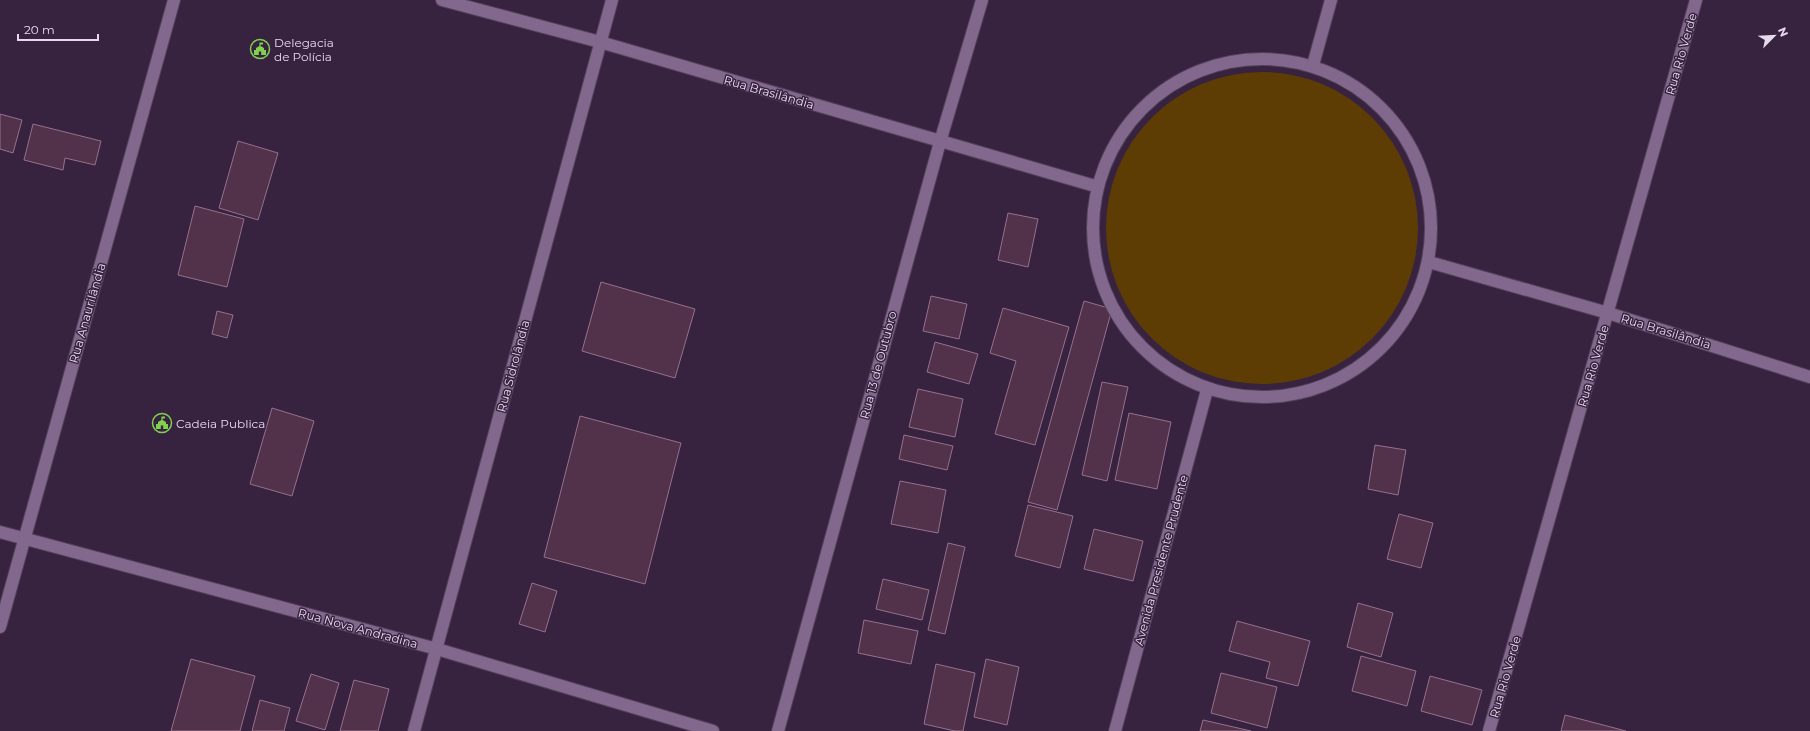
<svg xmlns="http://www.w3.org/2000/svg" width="1810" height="731" font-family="Montserrat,sans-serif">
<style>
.green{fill:#5d3d04}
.building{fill:#52324b;stroke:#95718d}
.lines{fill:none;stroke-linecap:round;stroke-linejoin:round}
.minor-casing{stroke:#52405a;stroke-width:14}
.tertiary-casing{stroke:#52405a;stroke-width:14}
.minor{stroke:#81688c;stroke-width:12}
.tertiary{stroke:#81688c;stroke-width:12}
.labels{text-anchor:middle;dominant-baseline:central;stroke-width:3;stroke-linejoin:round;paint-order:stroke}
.poi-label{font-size:12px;fill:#e7d9ed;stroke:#372240;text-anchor:start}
.street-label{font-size:12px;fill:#e7d9ed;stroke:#372240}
</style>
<rect width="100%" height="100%" fill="#372240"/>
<!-- green -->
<circle class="green" cx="1262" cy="228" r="156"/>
<!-- building -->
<g class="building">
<polygon points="0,114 22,120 13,153 0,149"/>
<polygon points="33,124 101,141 95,165 65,158 63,170 24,160"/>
<polygon points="238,141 278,153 258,220 219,208"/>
<polygon points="195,206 244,219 227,287 178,275"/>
<polygon points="1008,213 1038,219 1028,267 998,260"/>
<polygon points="601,282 695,309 675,378 582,351"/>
<polygon points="931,296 967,304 959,339 923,331"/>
<polygon points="1084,301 1112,309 1057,510 1028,502"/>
<polygon points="1003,308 1069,327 1035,445 995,434 1016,361 990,353"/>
<polygon points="217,311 233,315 227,338 212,334"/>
<polygon points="935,342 978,354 969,384 927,372"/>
<polygon points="1102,382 1128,387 1107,481 1082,475"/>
<polygon points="918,389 963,399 955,437 909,427"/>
<polygon points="272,408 314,421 292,496 250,484"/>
<polygon points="1129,413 1171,422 1157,489 1115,480"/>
<polygon points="580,416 681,443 645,584 544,557"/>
<polygon points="904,435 953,446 947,470 899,459"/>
<polygon points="1375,445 1406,450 1398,495 1368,489"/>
<polygon points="900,481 946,490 938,533 891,524"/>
<polygon points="1028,505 1073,516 1060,568 1015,556"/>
<polygon points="1399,514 1433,523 1421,568 1387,559"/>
<polygon points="1094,529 1143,541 1133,581 1084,569"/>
<polygon points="948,543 965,547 945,634 928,630"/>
<polygon points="883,579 929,590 922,620 876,609"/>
<polygon points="532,583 557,591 545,632 519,624"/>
<polygon points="1358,603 1393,613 1381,657 1347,647"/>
<polygon points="864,620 918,631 911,664 858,653"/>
<polygon points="1237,621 1310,641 1298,686 1266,678 1270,662 1229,651"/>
<polygon points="1361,656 1416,671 1407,706 1352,691"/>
<polygon points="191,659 255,676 240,731 171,731"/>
<polygon points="986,659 1019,667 1007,725 974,717"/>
<polygon points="936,664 975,673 963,731 955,731 924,724"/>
<polygon points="1221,673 1277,687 1267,728 1211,713"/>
<polygon points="311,674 339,683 325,730 296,721"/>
<polygon points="1430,676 1482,690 1472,725 1421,711"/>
<polygon points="354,680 389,689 378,731 340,731"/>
<polygon points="260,700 290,708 284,731 252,731"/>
<polygon points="1565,715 1626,731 1561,731"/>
<polygon points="1203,720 1251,731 1200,731"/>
</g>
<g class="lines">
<defs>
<g id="minor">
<polyline points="442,0 600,42 1095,186"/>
<circle cx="1262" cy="228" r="169"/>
<polyline points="1429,262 1608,313 1810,377"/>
<polyline points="0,532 437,649 713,731"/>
<polyline points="0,627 174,0"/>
<polyline points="414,731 612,0"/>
<polyline points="778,731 940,142 982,0"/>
<polyline points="1115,731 1207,390"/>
<polyline points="1489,731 1696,0"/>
</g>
<polyline id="tertiary" points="1313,65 1331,0"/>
</defs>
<!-- minor casing -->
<use href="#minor" class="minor-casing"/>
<!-- tertiary casing -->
<use href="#tertiary" class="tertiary-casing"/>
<!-- minor -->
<use href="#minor" class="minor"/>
<!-- tertiary -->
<use href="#tertiary" class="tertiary"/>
</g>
<!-- icons -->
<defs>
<symbol id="civic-ring" viewBox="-11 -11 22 22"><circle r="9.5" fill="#372240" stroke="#82d04f" stroke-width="1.5"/><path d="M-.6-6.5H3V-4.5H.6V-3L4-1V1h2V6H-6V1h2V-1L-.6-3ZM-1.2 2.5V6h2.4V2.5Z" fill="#82d04f"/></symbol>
</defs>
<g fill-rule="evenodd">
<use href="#civic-ring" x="249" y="38" width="22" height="22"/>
<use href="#civic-ring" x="151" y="412" width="22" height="22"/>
</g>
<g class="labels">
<!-- poi labels -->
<g class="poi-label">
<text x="274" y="42">Delegacia<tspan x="274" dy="14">de Polícia</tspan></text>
<text x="176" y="423">Cadeia Publica</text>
</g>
<!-- street labels -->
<g class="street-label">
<text transform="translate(1681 54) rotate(-74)">Rua Rio Verde</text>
<text transform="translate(769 92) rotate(16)">Rua Brasilândia</text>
<text transform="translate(87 313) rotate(-74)">Rua Anaurilândia</text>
<text transform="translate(1666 331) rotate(17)">Rua Brasilândia</text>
<text transform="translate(878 365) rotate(-75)">Rua 13 de Outubro</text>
<text transform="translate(513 366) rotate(-75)">Rua Sidrolândia</text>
<text transform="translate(1593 366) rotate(-74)">Rua Rio Verde</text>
<text transform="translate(1161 560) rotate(-75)">Avenida Presidente Prudente</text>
<text transform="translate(358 628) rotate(15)">Rua Nova Andradina</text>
<text transform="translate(1505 677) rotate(-74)">Rua Rio Verde</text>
</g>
</g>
<!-- north arrow -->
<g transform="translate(1774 36) rotate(66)" stroke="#372240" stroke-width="3" paint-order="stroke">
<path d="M0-3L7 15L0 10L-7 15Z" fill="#e7d9ed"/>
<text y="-6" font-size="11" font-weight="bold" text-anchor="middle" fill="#e7d9ed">N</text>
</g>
<!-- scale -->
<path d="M18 34v6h80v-6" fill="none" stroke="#e7d9ed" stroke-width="2"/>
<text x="24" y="34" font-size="12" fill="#e7d9ed" stroke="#372240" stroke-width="3" paint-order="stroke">20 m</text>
</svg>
